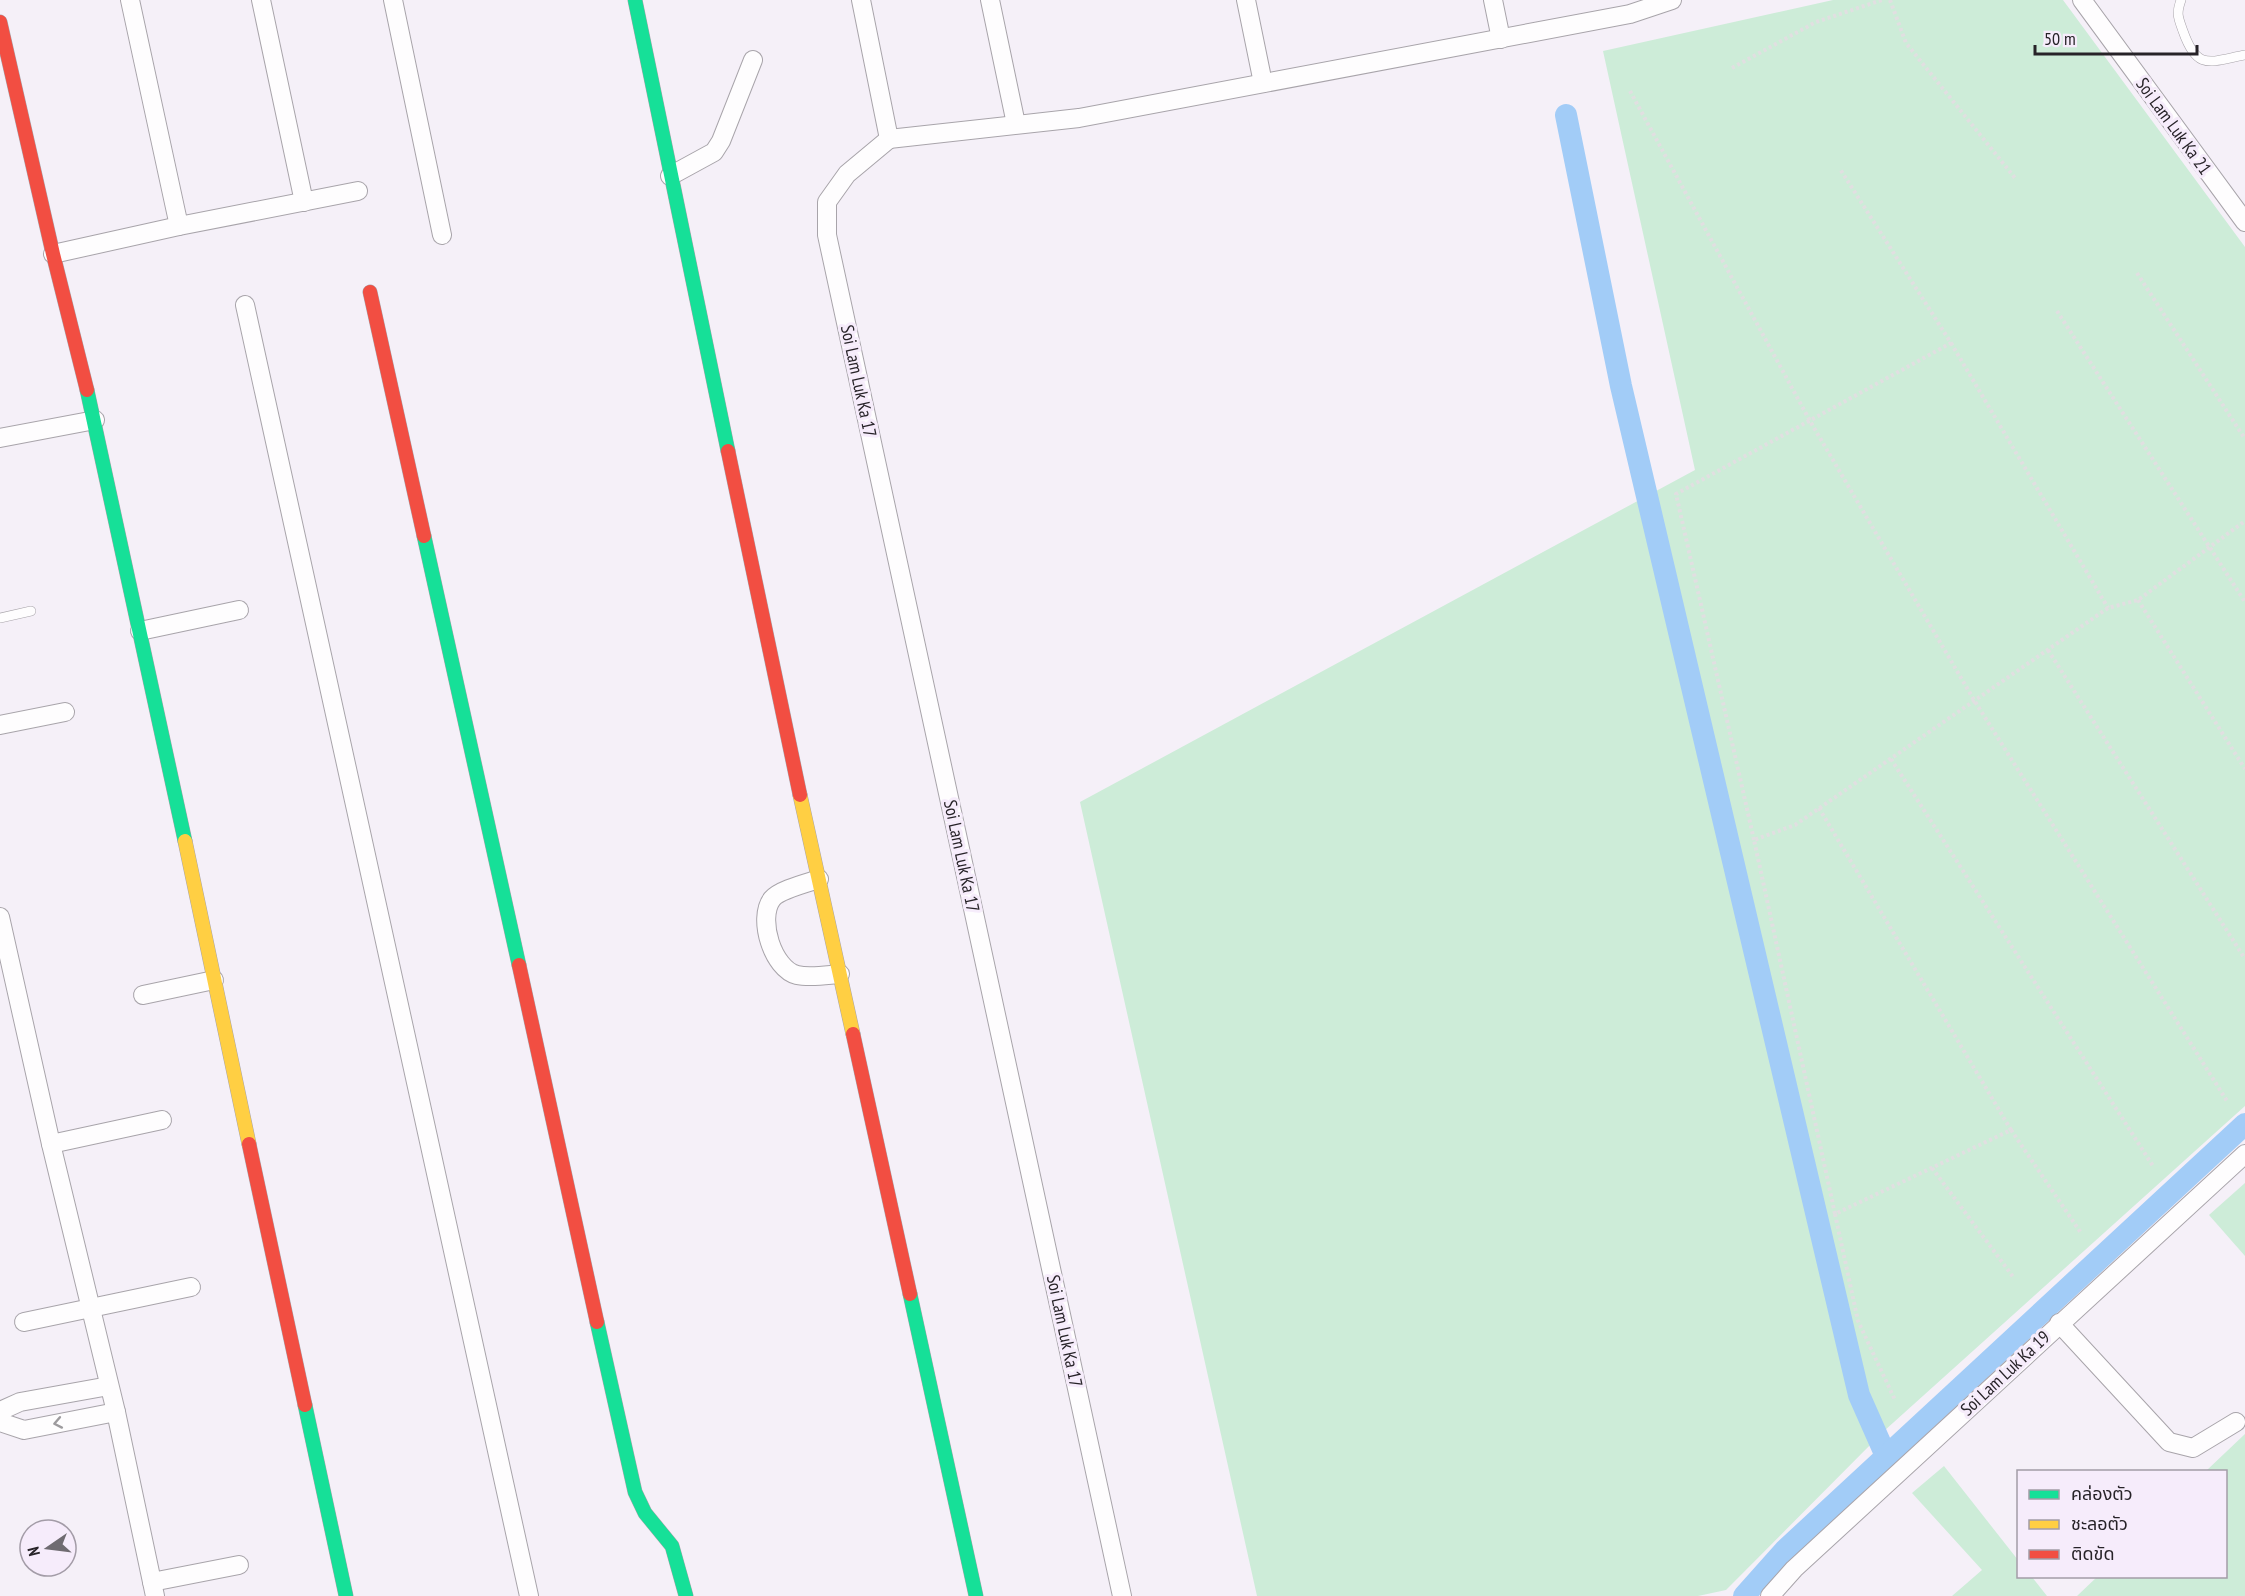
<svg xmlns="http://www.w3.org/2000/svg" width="2245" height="1596" font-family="'PT Sans Narrow','Noto Sans Thai',sans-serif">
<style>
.green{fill:#cdecd8}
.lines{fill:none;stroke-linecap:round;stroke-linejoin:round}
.canal{stroke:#a2ccf7;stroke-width:22}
.lane-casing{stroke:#a8a4aa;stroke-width:10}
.street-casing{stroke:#a8a4aa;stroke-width:20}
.fast-casing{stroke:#a8a4aa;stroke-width:15}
.slow-casing{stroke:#a8a4aa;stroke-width:15}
.jam-casing{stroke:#a8a4aa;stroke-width:15}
.path{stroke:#e1dfe1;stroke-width:4;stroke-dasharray:3 3;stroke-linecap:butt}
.lane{stroke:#fefdfe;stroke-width:9}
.street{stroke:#fefdfe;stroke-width:18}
.fast{stroke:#16e098;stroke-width:14}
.slow{stroke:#ffcf43;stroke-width:14}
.jam{stroke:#f24e42;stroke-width:14}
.oneway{stroke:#9d9b9e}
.labels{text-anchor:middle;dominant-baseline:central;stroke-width:6;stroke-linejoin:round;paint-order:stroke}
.street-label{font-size:18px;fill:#272328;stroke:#f6ecfb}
</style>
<rect width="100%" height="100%" fill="#f5f0f8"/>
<!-- green -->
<g class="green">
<polygon points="1833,0 2063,0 2245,247 2245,1106 1884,1431 1726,1590 1698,1596 1257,1596 1080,802 1695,470 1603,51"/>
<polygon points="2245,1183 2245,1256 2209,1215"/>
<polygon points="2245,1434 2245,1596 2077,1596 2097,1577 2226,1576 2226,1472 2206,1471"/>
<polygon points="1944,1466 2018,1560 2018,1576 2032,1577 2047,1596 1952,1596 1982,1570 1912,1493"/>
</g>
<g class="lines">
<!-- canal -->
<g class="canal">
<polyline points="1566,115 1621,386 1859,1395 1886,1456"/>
<polyline points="1744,1596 1785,1550 2245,1124"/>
</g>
<defs>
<g id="lane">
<path d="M2181 0C2176 14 2178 17 2183 31 2197 71 2209 62 2245 55"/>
<polyline points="0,618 31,611"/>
</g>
<g id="street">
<polyline points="130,0 179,226"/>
<polyline points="261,0 304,202"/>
<polyline points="393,0 442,235"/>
<polyline points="861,0 889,139"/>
<polyline points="990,0 1016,124"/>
<polyline points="1246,0 1263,83"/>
<polyline points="1493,0 1501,39"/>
<polyline points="2082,0 2245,222"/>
<polyline points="889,139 847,174 827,202 827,235 1122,1596"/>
<polyline points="889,139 1079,118 1630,14 1672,0"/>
<polyline points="670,176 714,152 721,141 753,60"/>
<polyline points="53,254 179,226 358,191"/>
<polyline points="245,305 529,1596"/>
<polyline points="0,438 95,420"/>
<polyline points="140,631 239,610"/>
<polyline points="0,725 65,712"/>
<path d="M819 879C807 883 779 890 772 899 757 919 773 969 797 975 810 978 827 975 840 974"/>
<polyline points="0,917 51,1144 116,1412 155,1596"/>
<polyline points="143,995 214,980"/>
<polyline points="51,1144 162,1120"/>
<polyline points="24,1322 191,1287"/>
<polyline points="2059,1323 2169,1442 2193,1448 2236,1422"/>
<polyline points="0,1411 20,1402 109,1386"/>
<polyline points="0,1422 24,1430 116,1412"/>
<polyline points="152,1582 239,1565"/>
<polyline points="1770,1596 1794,1569 2245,1154"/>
</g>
<g id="fast">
<polyline points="635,0 728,451"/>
<polyline points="87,390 185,841"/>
<polyline points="424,536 519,965"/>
<polyline points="910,1294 976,1596"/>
<polyline points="597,1322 635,1492 645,1513 672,1546 686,1596"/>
<polyline points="305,1405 346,1596"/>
</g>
<g id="slow">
<polyline points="800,795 853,1034"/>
<polyline points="185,841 249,1144"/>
</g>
<g id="jam">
<polyline points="0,22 53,254 87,390"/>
<polyline points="370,292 424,536"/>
<polyline points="728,451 800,795"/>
<polyline points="519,965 597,1322"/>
<polyline points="853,1034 910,1294"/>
<polyline points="249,1144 305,1405"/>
</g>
</defs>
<!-- lane casing -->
<use href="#lane" class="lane-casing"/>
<!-- street casing -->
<use href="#street" class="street-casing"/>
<!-- fast casing -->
<use href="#fast" class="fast-casing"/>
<!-- slow casing -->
<use href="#slow" class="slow-casing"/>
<!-- jam casing -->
<use href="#jam" class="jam-casing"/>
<!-- path -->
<g class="path">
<polyline points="1890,0 1906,43 2015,178"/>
<polyline points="1732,68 1816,22 1882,0"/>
<polyline points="1630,91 1810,421 1974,700 2227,1101"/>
<polyline points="2137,273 2245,439"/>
<polyline points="2057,311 2245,602"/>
<polyline points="1951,343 2108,608"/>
<polyline points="2138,600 2245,769"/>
<polyline points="2048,650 2245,959"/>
<polyline points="1891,759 2153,1166"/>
<polyline points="1819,808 2011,1130 1835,1214 1754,840 1795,825 2108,608 2138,600 2245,521"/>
<polyline points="1754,840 1676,494 1951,343 1840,169"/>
<polyline points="2011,1130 2081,1233"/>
<polyline points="1932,1168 2014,1278"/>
<polyline points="1835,1214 1858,1321 1895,1400"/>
</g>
<!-- lane -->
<use href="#lane" class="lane"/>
<!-- street -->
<use href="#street" class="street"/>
<!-- fast -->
<use href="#fast" class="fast"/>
<!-- slow -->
<use href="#slow" class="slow"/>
<!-- jam -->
<use href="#jam" class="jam"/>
</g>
<!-- one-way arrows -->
<defs><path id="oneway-chevron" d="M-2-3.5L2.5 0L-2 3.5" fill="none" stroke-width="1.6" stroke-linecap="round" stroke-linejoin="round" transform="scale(1.5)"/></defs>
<use class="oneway" href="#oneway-chevron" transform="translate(58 1423) rotate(169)"/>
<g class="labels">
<!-- street labels -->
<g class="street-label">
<text transform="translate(2174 126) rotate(54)">Soi Lam Luk Ka 21</text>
<text transform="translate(859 381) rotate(78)">Soi Lam Luk Ka 17</text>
<text transform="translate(962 856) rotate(78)">Soi Lam Luk Ka 17</text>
<text transform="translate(1065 1331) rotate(78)">Soi Lam Luk Ka 17</text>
<text transform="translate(2005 1373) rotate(-43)">Soi Lam Luk Ka 19</text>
</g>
</g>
<!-- legend -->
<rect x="2017" y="1470" width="210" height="108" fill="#f6ecfb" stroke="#a39ca7" stroke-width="1.5"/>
<rect x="2029" y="1490" width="30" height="9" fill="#16e098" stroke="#a39ca7" stroke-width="1.5"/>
<text x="2071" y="1500" font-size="18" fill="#272328">คล่องตัว</text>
<rect x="2029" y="1520" width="30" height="9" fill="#ffcf43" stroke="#a39ca7" stroke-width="1.5"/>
<text x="2071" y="1530" font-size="18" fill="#272328">ชะลอตัว</text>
<rect x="2029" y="1550" width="30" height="9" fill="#f24e42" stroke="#a39ca7" stroke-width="1.5"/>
<text x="2071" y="1560" font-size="18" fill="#272328">ติดขัด</text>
<!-- north arrow -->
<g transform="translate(48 1548) rotate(256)"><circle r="28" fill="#f6ecfb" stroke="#a39ca7" stroke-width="1.5"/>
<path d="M0-4.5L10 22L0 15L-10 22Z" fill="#6f6b71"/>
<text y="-9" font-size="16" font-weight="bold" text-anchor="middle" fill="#272328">N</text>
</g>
<!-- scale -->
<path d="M2035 45v9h162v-9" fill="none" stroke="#272328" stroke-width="3"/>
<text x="2044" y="45" font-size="18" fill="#272328" stroke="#f6ecfb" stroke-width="4.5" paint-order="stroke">50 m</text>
</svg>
